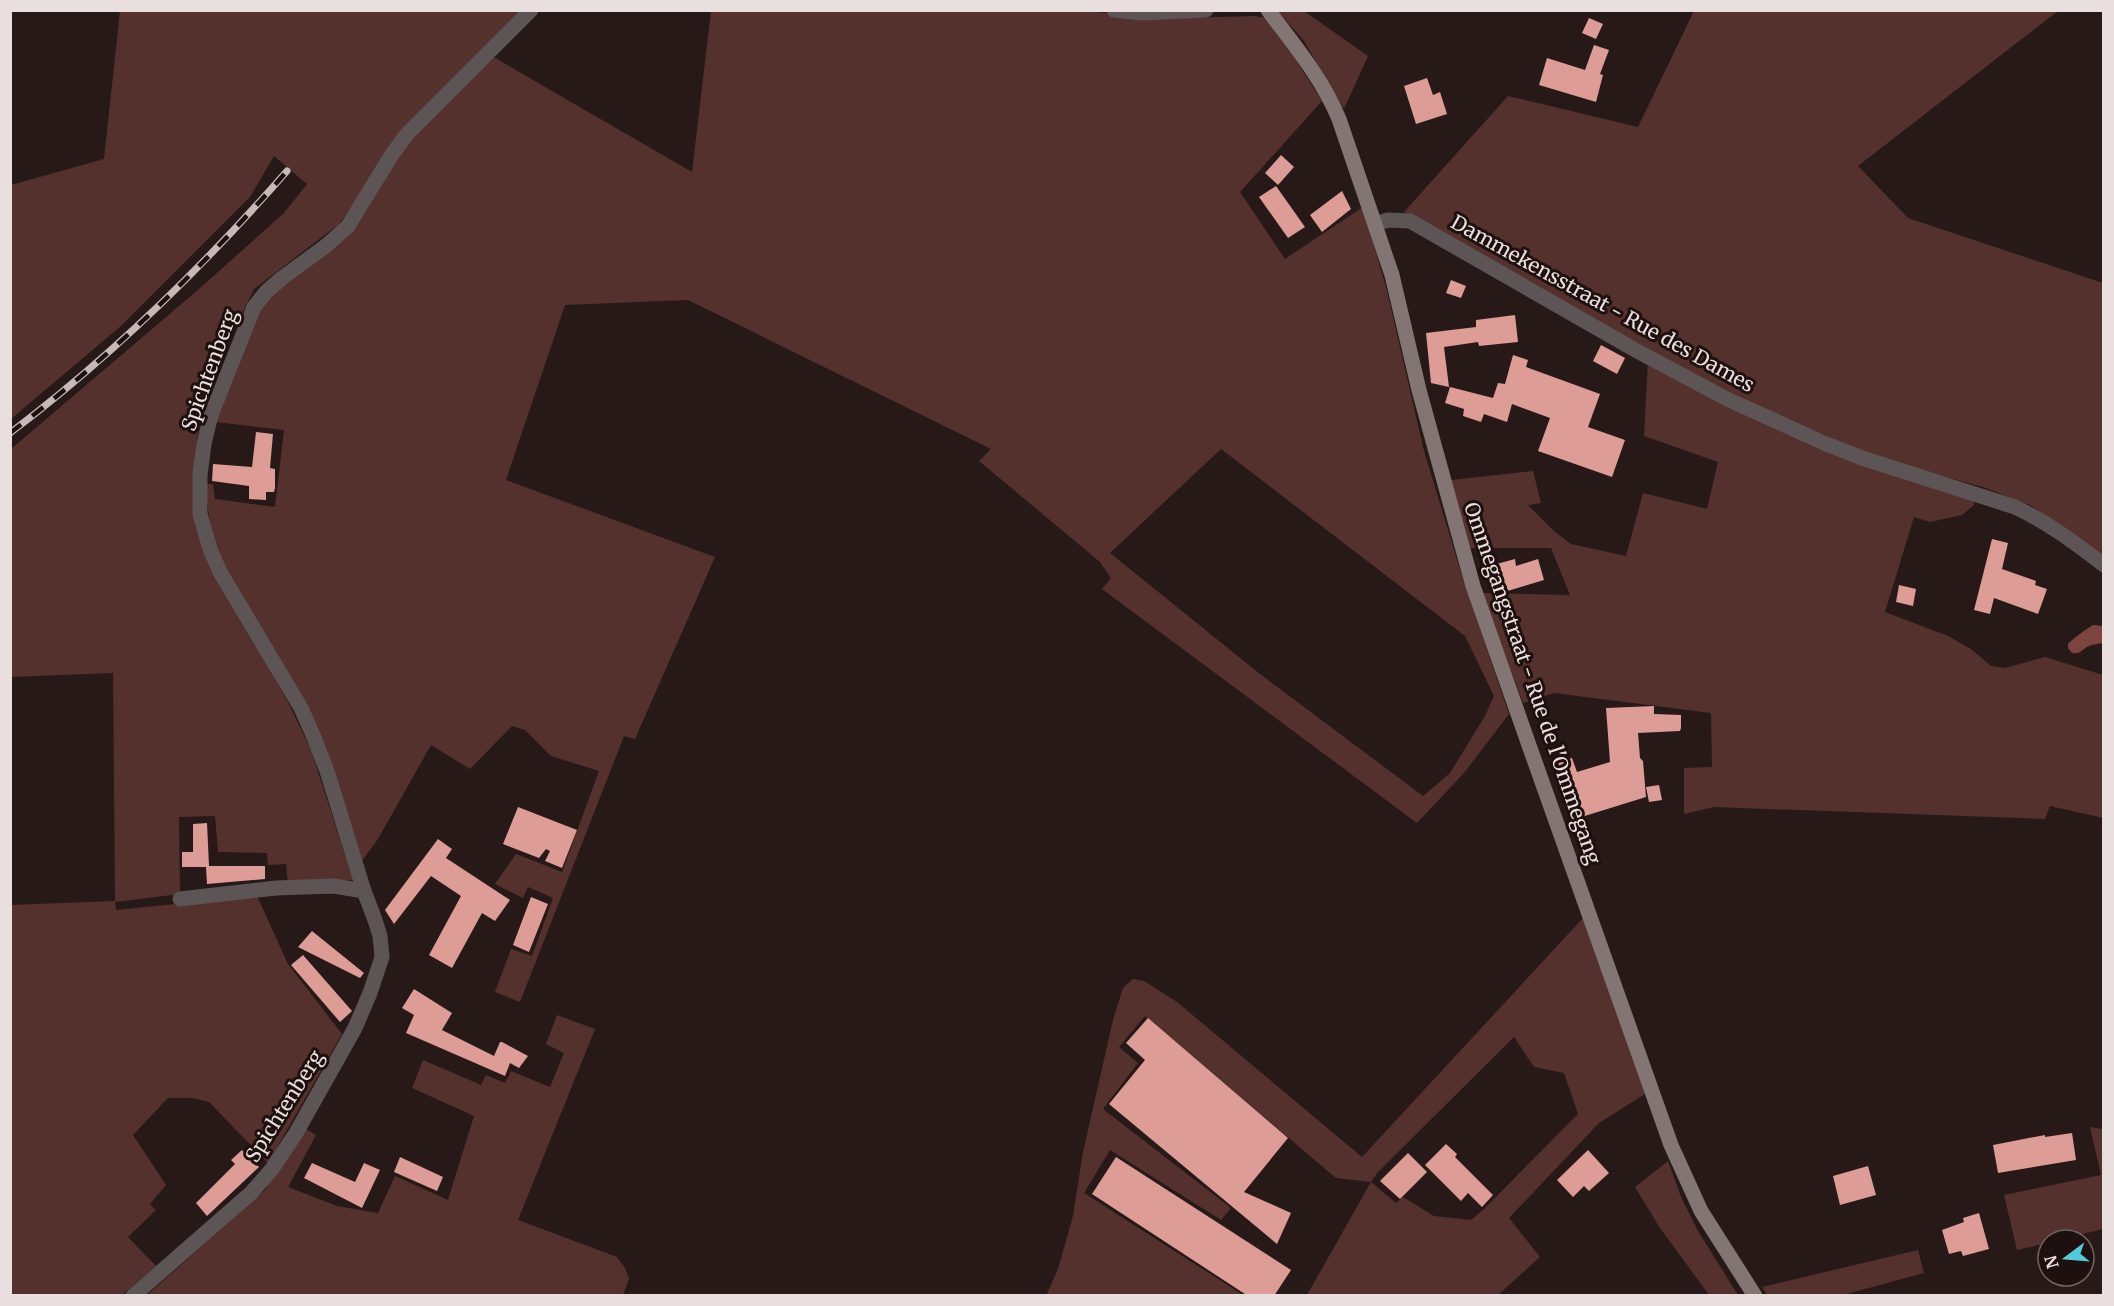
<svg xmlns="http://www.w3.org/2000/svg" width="2114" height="1306" font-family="Merriweather,serif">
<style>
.green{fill:#55312e;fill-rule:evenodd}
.water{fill:#7d433f}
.building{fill:#de9c96}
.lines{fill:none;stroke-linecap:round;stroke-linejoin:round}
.minor{stroke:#5d5555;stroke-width:15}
.secondary{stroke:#827574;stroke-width:15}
.rail-casing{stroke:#c5bab9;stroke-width:7}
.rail{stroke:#1e100f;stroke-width:4.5;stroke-dasharray:14;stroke-linecap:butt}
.labels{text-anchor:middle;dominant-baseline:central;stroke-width:6;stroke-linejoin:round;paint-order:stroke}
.street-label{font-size:20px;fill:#e9dfde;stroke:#1e100f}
</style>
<rect width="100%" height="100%" fill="#271918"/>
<!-- green -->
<g class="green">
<path d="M1083 10 1149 19 1255 16 1265 18 1292 54 1322 101 1240 192 1285 259 1363 207 1387 291 1424 451 1463 579 1509 714 1464 773 1417 823 1102 589 1111 578 1100 562 979 461 991 449 688 300 565 305 506 480 715 557 635 739 624 736 520 1002 495 992 511 949 532 956 553 898 528 887 523 898 495 884 516 854 562 872 599 771 551 756 525 730 512 726 470 769 431 745 378 839 362 861 326 749 220 558 211 533 205 484H213L215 499 275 507 284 430 215 422 260 309 270 296 354 229 368 208 394 163 418 130 490 55 692 172 711 11ZM1221 449 1465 636 1494 696 1485 716 1450 773 1423 796 1260 674 1110 553Z"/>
<polygon points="120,11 522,11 357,199 339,224 254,289 223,352 207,396 197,438 193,483 194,508 270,670 290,706 311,750 353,880 288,884 286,864 268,865 267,853 218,852 215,816 179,817 180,894 115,902 116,910 257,896 288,964 342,1034 268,1163 209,1102 193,1098 168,1098 133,1135 166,1185 150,1204 156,1210 128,1237 156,1266 122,1295 11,1295 11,905 115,901 113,673 11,677 11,449 199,289 284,213 307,184 274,156 250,197 122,325 11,419 11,185 104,159"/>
<polygon points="1278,11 1304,11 1368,56 1344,109 1304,41"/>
<polygon points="1694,11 2058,11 1858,166 1908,218 2103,283 2103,556 2030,505 1983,487 1880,459 1762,408 1681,368 1404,212 1508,96 1638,127"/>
<polygon points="1648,360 1721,400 1973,498 1974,505 1962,515 1930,522 1914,517 1885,612 1948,636 1971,649 1991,666 2005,668 2045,657 2103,675 2103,818 2050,806 2045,819 1714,807 1684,814 1684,768 1712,767 1711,713 1554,693 1523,703 1482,593 1570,595 1551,548 1469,548 1451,480 1533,471 1541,503 1528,505 1555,532 1571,544 1626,556 1643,493 1707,509 1718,462 1644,436"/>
<path d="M1583 918 1645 1094 1599 1123 1509 1218 1540 1257 1498 1295H1307L1371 1182 1336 1178 1145 1016 1119 1047 1138 1063 1103 1109 1231 1208 1221 1220 1110 1150 1084 1193 1243 1295 1046 1296 1058 1269 1073 1216 1083 1152 1113 1020 1123 988 1133 979 1144 981 1177 1002 1362 1157ZM1514 1037 1534 1067 1564 1073 1578 1114 1484 1209 1471 1220 1434 1216 1403 1197 1396 1203 1371 1182 1377 1173Z"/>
<polygon points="557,1015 595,1029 518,1220 617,1257 625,1268 629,1279 623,1295 146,1296 265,1190 304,1128 316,1135 288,1187 337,1206 378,1213 395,1176 448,1200 474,1116 412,1088 423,1060 481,1085 486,1075 505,1083 511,1071 550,1087 564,1053 546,1044"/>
<polygon points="2090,1127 2103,1129 2103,1229 2059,1240 2048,1240 2048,1243 2017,1250 2004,1195 2101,1175"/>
<polygon points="1668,1161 1681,1197 1698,1231 1738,1295 1709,1295 1660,1228 1635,1187"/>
<polygon points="1918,1250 1924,1273 1843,1295 1767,1295 1762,1287"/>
</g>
<!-- water -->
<path class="water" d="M2093 625 2103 626V643C2099 644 2093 644 2089 646 2082 649 2082 654 2072 653L2068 648V644C2071 640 2089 627 2093 625Z"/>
<!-- building -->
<g class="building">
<polygon points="1589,18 1603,24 1596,39 1582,33"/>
<polygon points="1594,45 1609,50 1600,74 1603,75 1596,102 1539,85 1547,58 1585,70"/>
<polygon points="1427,78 1433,95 1440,92 1447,114 1416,124 1404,86"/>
<polygon points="1281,155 1294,167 1278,185 1265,173"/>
<polygon points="1276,186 1305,227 1288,238 1259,197"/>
<polygon points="1342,191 1351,209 1322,232 1310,215"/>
<polygon points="1451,280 1466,286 1461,298 1446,293"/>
<polygon points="1515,315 1518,342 1479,346 1478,342 1444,347 1449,387 1431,383 1426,333 1476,327 1476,320"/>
<polygon points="1601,345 1625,358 1617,374 1593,361"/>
<polygon points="1513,355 1528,360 1526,367 1600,394 1588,427 1625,440 1612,477 1538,451 1550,418 1512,404 1507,422 1484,414 1481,422 1463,416 1464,409 1445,403 1450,387 1493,398 1498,383 1505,384"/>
<polygon points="256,432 273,434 270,468 275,469 275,488 274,492 266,492 266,500 249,499 249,486 212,481 213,464 252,467"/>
<polygon points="1992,539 2008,543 2002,569 2036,581 2035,585 2047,589 2038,614 1994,598 1990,614 1974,610"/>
<polygon points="1515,559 1516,566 1538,559 1544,580 1504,592 1500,581 1497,582 1493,565"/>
<polygon points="1899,585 1916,589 1913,606 1896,602"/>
<polygon points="1654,706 1654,714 1681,715 1681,728 1680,731 1638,733 1640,758 1643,761 1646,797 1575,819 1558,762 1572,758 1577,772 1610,762 1606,708"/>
<polygon points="1659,785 1662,800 1649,802 1646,787"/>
<polygon points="518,807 577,830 562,868 545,861 550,851 546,849 539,858 503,844"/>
<polygon points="207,823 209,866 265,866 265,879 207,884 206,867 182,867 182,852 193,852 193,824"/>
<polygon points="438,839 452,849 446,858 510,900 495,921 482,913 452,968 429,955 461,896 431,876 394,924 385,910"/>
<polygon points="531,897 548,904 529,952 513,945"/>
<polygon points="312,931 364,973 360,978 298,947"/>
<polygon points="303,955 352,1011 340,1022 291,965"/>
<polygon points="414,989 452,1013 442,1030 494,1056 500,1042 502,1042 528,1056 519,1068 510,1063 505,1076 406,1033 414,1015 402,1008"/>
<polygon points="1148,1018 1288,1138 1244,1192 1291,1213 1277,1244 1109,1104 1145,1060 1126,1043"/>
<polygon points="2072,1133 2076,1160 1998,1173 1993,1145 2045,1135 2045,1137"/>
<polygon points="1446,1144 1457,1154 1455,1157 1493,1195 1482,1207 1468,1193 1461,1201 1425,1165"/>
<polygon points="242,1150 259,1167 207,1216 196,1203 235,1164 231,1160"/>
<polygon points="1588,1150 1609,1173 1589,1191 1584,1186 1573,1197 1557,1180"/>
<polygon points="1408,1153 1427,1172 1400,1199 1380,1181"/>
<polygon points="400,1157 443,1177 437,1191 394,1172"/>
<polygon points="1116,1157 1291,1270 1274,1296 1248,1296 1092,1194"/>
<polygon points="312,1163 355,1182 364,1163 380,1170 362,1208 304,1178"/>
<polygon points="1868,1166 1876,1195 1840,1205 1833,1176"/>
<polygon points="1979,1213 1989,1249 1963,1256 1961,1251 1949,1254 1942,1230 1964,1222 1963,1218"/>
</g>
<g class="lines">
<!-- minor -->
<g class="minor">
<polyline points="1114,10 1142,13 1206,10"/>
<path d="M1375 224 1388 220 1410 221 1637 351 1727 399 1824 443 1862 458 2015 507C2047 522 2075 543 2104 565"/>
<polyline points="180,899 276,888 334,886 364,891"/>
<polyline points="133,1296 251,1193 272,1169 296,1133 355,1028 370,993 382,957 380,936 375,920 364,891 327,771 313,735 301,708 220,572 210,549 200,514 200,475 204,444 211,415 254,307 266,292 282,278 327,245 348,226 391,156 407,134 531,10"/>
</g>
<!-- secondary -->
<path class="secondary" d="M1268 10C1294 45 1322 78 1339 119L1392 275 1419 390 1473 586 1530 748 1671 1145 1701 1211 1755 1296"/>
<defs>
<path id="rail" d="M10 433C112 356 203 267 287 171"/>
</defs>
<!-- rail casing -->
<use href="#rail" class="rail-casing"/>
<!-- rail -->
<use href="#rail" class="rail"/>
</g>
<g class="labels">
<!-- street labels -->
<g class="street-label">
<text transform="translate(1603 303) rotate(29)">Dammekensstraat - Rue des Dames</text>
<text transform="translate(209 370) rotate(-70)">Spichtenberg</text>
<text transform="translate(1533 683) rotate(71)">Ommegangstraat - Rue de l'Ommegang</text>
<text transform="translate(284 1106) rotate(-58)">Spichtenberg</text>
</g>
</g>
<!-- border -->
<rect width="2114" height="1306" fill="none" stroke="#e9dfde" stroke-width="24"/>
<!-- north arrow -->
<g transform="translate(2066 1258) rotate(254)"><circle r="28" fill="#1e100f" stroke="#6f6362" stroke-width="1.5"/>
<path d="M0-4.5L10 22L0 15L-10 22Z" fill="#52cbd8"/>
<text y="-9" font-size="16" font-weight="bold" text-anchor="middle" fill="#e9dfde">N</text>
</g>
</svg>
